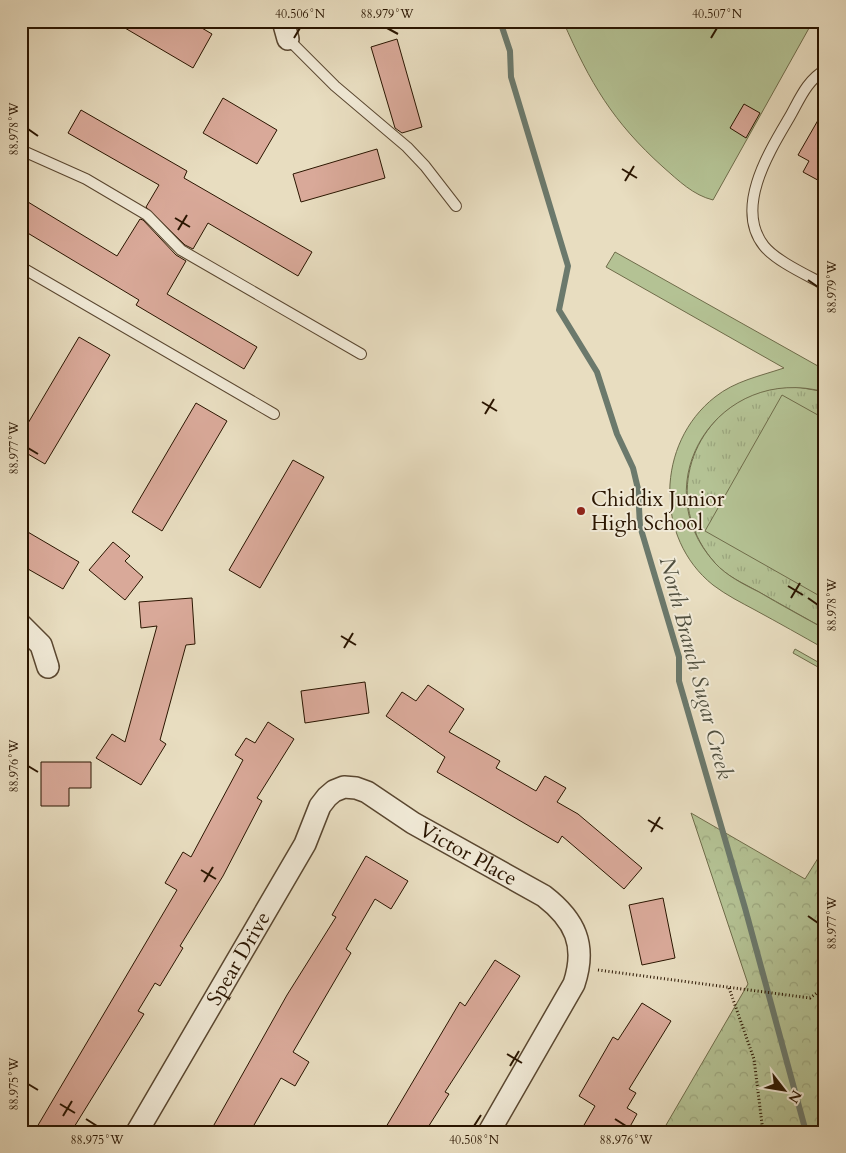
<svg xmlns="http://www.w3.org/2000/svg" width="846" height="1153" font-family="Cardo,serif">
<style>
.grass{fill:url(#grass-tufts);stroke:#6f6c4a}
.forest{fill:url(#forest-crowns);stroke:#6f6c4a}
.pitch{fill:#b4c294;stroke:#6f6c4a}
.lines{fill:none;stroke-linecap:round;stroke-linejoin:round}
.stream{stroke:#6b796c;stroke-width:6}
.building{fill:#d9a999;stroke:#2a1500}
.service-casing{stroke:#5a4730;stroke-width:12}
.minor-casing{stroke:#5a4730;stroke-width:24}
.path{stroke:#2a1500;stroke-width:3;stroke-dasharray:1 2.5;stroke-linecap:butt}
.service{stroke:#f0e9d6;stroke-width:10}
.minor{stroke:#f0e9d6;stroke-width:21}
.ticks{fill:none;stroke:#2a1500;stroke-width:2}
.poi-dot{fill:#8f2418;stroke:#f0e9d6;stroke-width:2}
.labels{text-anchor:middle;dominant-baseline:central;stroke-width:4;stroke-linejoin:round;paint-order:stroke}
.poi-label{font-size:21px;fill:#2a1500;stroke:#f0e9d6;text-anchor:start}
.street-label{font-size:21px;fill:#2a1500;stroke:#f0e9d6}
.water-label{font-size:22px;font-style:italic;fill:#504f3f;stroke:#f0e9d6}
.neatline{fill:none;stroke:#2a1500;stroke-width:2}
.ticks-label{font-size:12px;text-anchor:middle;fill:#2a1500}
</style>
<defs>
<pattern id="grass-tufts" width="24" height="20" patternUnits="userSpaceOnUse" patternTransform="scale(1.25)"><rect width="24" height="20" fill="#b4c294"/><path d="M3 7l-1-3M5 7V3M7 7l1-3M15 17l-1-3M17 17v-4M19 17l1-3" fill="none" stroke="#9ba67e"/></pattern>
<pattern id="forest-crowns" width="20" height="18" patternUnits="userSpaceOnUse" patternTransform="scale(1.25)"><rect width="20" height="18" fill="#b4c294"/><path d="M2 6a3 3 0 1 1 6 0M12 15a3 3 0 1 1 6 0" fill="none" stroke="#9ba67e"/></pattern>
</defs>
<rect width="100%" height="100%" fill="#e8ddc0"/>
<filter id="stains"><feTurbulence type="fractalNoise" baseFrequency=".004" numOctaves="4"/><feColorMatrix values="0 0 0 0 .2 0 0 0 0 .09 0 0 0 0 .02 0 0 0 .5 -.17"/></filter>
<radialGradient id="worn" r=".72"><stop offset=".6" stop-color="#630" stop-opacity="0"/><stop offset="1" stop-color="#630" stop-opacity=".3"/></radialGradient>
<!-- grass -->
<path class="grass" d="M792 386 825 392V629C803 617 781 604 759 592 743 583 726 576 715 563 667 509 684 432 744 398 758 390 777 388 792 386Z"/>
<!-- forest -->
<polygon class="forest" points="691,813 805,879 825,847 825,1132 662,1132 748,984"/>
<!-- pitch -->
<g class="pitch">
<path d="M563 21H813L713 200C693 195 679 181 663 167 613 122 590 83 563 21Z"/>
<path d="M615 252 825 370V392C719 363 642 483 715 563 727 576 743 584 759 592 781 605 803 617 825 629V649C802 636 779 623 755 610 742 603 726 595 713 585 654 538 656 443 715 397 735 381 760 376 784 368L606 267Z"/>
<polygon points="782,395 825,419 825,599 705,531"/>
<polygon points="795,649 825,666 825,671 793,653"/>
</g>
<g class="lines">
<!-- stream -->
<polyline class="stream" points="500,21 510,51 511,77 568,266 559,310 597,372 617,434 633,468 638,489 640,526 679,657 679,681 745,908 806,1132"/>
</g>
<!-- building -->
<g class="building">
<polygon points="113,21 190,21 212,34 193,68"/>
<polygon points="397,39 422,127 402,133 395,128 371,47"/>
<polygon points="223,98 277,130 257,164 203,133"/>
<polygon points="744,104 760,113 746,138 730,128"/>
<polygon points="825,108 825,184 803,172 809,161 798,155"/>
<polygon points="81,110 187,171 184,178 312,252 298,276 208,223 193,249 185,245 146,207 159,185 68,133"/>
<polygon points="377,149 385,178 301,202 293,174"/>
<polygon points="28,202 117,256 140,219 143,220 176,255 186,261 167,294 257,347 244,369 136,305 139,300 21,229 21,213"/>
<polygon points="79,337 110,355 45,464 21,450 21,435"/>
<polygon points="196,403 227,421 162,531 132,512"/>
<polygon points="293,460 324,477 260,588 229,570"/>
<polygon points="21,528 79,562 63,589 21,565"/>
<polygon points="113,542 130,556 125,561 143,577 125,600 89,570"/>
<polygon points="192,598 195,644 186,645 160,740 166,744 141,785 96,758 112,734 125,742 157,626 141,628 139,602"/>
<polygon points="365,682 369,713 305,723 301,691"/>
<polygon points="428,685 464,709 449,732 500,761 496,768 536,791 545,776 566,788 557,802 578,814 642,868 624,889 562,836 558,843 437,772 445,757 386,716 402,692 416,701"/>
<polygon points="268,722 294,739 257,798 262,801 223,876 180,946 183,948 160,986 155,983 138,1011 144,1014 71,1132 34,1132 177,890 165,883 183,852 191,857 243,760 235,755 246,738 255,743"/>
<polygon points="41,762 91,762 91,788 69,788 69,806 41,806"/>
<polygon points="366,856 408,881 391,909 375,899 346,949 351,953 293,1052 309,1062 295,1086 281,1078 250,1132 210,1132 287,995 336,917 332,915"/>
<polygon points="663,898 675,958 642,965 629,905"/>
<polygon points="495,960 520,976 445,1092 449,1094 425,1132 383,1132 460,1002 465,1006"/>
<polygon points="642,1003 671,1021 629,1089 636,1093 627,1108 637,1114 627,1132 580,1132 595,1106 579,1096 613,1037 618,1040"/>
</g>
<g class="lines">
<defs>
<g id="service">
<polyline points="288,39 335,86 407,147 425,166 456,206"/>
<path d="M825 70C806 81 799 101 789 118 769 152 734 208 764 246 776 261 807 275 825 285"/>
<polyline points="21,150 86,179 147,215 181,250 361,354"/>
<polyline points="21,267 274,414"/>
</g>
<g id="minor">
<polyline points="283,21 288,39"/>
<polyline points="21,625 41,645 48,667"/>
<path id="s1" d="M137 1132 305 844 320 806 327 797 334 791 344 787 356 788 367 792 413 823 544 896C575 920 587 945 574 984L489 1132"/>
</g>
</defs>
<!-- service casing -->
<use href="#service" class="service-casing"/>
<!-- minor casing -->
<use href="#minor" class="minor-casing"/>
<!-- path -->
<g class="path">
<polyline points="598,970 810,998 825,987"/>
<polyline points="729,988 754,1059 763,1132"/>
</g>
<!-- service -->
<use href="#service" class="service"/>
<!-- minor -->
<use href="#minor" class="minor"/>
</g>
<!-- ticks -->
<path class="ticks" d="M387 28 398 34M294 38 300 28M711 38 717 28M28 129 38 136M622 169 637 178M625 181 634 166M175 218 190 227M178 230 187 215M808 280 818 287M482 402 497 411M485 414 494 399M28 448 38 454M788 586 803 595M791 598 800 583M808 598 818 605M341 636 356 645M344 648 353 633M28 766 38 772M648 820 663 829M651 832 660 817M201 870 216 879M204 882 213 867M808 916 818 923M507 1054 522 1063M510 1066 519 1051M28 1084 38 1090M60 1104 75 1113M63 1116 72 1101M86 1119 97 1126M615 1119 626 1126M474 1126 481 1115"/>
<!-- markers -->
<circle class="poi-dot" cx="581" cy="511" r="5"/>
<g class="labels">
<!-- poi labels -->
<g class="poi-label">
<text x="591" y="499">Chiddix Junior<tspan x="591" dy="24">High School</tspan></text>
</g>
<!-- street labels -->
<g class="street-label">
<text stroke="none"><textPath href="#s1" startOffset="548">Victor Place</textPath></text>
<text stroke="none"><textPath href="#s1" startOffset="201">Spear Drive</textPath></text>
</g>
<!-- water labels -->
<g class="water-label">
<text transform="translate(696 668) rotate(75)">North Branch Sugar Creek</text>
</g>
</g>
<!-- margin -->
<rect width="846" height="1153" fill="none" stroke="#e8ddc0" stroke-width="55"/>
<!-- north arrow -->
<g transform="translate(784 1090) rotate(121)" stroke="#f0e9d6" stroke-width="4" paint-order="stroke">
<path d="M0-4L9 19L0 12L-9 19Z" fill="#2a1500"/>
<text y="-8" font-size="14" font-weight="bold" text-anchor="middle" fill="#2a1500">N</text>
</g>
<rect x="28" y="28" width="790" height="1098" class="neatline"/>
<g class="ticks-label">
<text x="300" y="18">40.506°N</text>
<text x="387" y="18">88.979°W</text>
<text x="717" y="18">40.507°N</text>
<text transform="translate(14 129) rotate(-90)" y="4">88.978°W</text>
<text transform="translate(832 287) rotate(-90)" y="4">88.979°W</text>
<text transform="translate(14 448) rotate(-90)" y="4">88.977°W</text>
<text transform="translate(832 605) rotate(-90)" y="4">88.978°W</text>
<text transform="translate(14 766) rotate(-90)" y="4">88.976°W</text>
<text transform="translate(832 923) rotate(-90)" y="4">88.977°W</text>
<text transform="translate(14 1084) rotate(-90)" y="4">88.975°W</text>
<text x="97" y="1144">88.975°W</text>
<text x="474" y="1144">40.508°N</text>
<text x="626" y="1144">88.976°W</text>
</g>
<rect width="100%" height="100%" filter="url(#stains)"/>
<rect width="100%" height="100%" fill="url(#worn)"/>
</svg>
